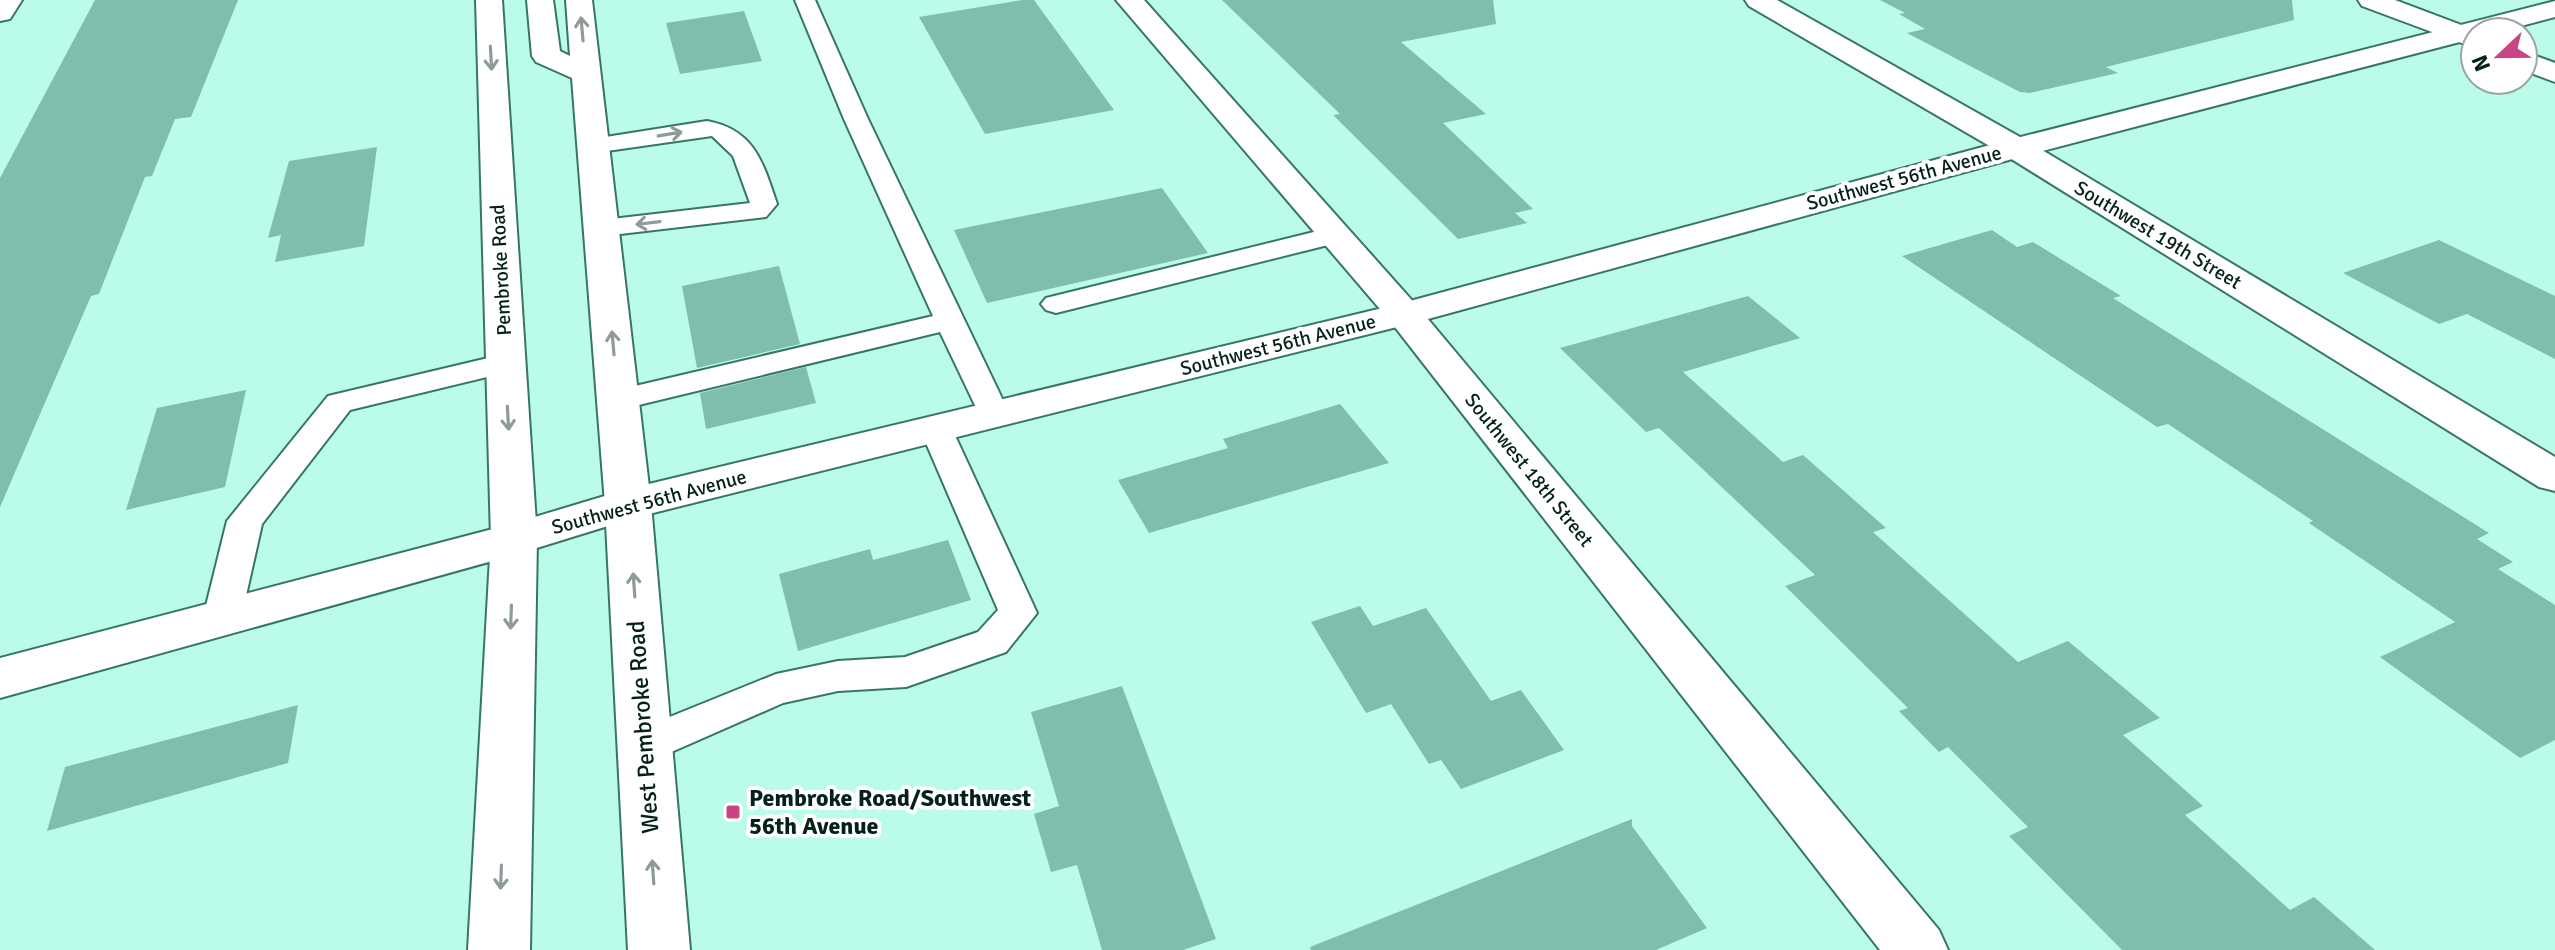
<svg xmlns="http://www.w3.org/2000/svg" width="2555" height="950" font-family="Signika,sans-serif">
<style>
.building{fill:#7fbead}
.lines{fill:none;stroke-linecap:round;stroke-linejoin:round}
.service-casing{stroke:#377667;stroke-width:4}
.minor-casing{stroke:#377667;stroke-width:4}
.tertiary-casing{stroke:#377667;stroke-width:4}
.secondary-casing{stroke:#377667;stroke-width:4}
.service{fill:#fff;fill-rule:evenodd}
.minor{fill:#fff;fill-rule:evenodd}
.tertiary{fill:#fff;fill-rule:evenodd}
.secondary{fill:#fff;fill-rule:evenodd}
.oneway{stroke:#8f9b98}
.poi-dot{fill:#cb4482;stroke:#fff;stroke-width:3}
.labels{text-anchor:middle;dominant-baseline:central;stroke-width:8;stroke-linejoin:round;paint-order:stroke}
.street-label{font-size:20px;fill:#06211b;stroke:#fff}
.near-street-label{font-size:24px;fill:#06211b;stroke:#fff}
.near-poi-label{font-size:24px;font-weight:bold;fill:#06211b;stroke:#fff;text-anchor:start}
</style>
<rect width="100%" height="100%" fill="#bafbe9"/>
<!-- building -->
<g class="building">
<polygon points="95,0 238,0 191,117 175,119 152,176 145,177 99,294 91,296 0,507 0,178"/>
<polygon points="1022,0 1034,0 1114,110 985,134 919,17"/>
<polygon points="1222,0 1493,0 1496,24 1401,42 1486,114 1443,123 1533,209 1515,213 1527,223 1458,239 1333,115 1340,114"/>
<polygon points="1880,0 2292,0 2294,20 2106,67 2118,73 2030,93 2020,92 1907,33 1925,29 1899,14 1905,13"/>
<polygon points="744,11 762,61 680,74 666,23"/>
<polygon points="377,147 364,246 275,262 281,235 268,238 289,161"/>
<polygon points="1162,188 1208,253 987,303 954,230"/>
<polygon points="1992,230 2017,247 2033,242 2121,296 2113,298 2489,533 2477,539 2513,562 2498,569 2555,605 2555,740 2520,758 2380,657 2455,622 2309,523 2313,521 2168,424 2157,427 1902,256"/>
<polygon points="2439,240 2555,296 2555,359 2467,314 2439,324 2343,273"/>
<polygon points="779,266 800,344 697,368 682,286"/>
<polygon points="1748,296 1800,338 1683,372 1783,462 1803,455 1886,528 1873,532 2018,662 2068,641 2160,718 2123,735 2203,806 2185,815 2290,910 2314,897 2375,950 2122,950 2009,836 2028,827 1948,747 1939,752 1899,711 1908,708 1785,586 1815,575 1659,428 1646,432 1560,348"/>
<polygon points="806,367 816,403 706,429 700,393"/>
<polygon points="246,390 225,487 126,510 157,408"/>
<polygon points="1340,404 1389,463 1149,533 1118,480 1228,448 1223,439"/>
<polygon points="948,540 971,600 798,651 779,574 870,549 873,560"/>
<polygon points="1360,606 1373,626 1426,608 1491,701 1521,690 1564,750 1461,789 1441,760 1429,764 1391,704 1366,713 1311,622"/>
<polygon points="1122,686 1216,939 1183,950 1102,950 1077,865 1051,872 1034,814 1059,806 1031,712"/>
<polygon points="298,705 288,763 47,831 65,767"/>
<polygon points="1632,819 1632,826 1707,928 1656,950 1311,950 1310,947"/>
</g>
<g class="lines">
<defs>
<g id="service">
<polygon points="795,0 815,0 868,119 1010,415 1005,422 994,425 983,422 940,332 618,410 607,407 602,400 607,393 618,390 933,316 844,119"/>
<path d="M707 121C755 130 763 163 777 204L766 217 603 236 593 234 589 228 593 222 603 220 750 203 733 156 712 136 593 153 584 151 581 146 584 141 593 139Z"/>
<polygon points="1334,227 1344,229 1348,235 1344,241 1056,313 1046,310 1041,304 1046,298"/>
<polygon points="505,354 516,356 520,363 516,370 350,410 262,524 241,618 235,628 222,632 209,628 203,618 227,521 328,396"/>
<polygon points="936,419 948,422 952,429 1037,613 1006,652 906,687 838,691 783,703 660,757 645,762 630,757 624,745 630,733 776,674 838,661 905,657 978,632 998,610 920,429 924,422"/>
</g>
<g id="minor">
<polygon points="0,0 22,0 10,19 0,21"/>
<polygon points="1116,0 1144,0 1417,306 1939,930 1948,950 1880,950 1391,322"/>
<polygon points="1745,0 1777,0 2027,141 2555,457 2555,491 2539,487 2005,155 1749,6"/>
<polygon points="2358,0 2395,0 2480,32 2475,32 2475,48 2362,6"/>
<polygon points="2523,51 2555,63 2555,82 2523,70"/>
</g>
<polygon id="tertiary" points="2555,1 2555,17 2498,32 2475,32 2475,38 2027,155 1417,322 637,517 514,555 0,698 0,658 508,525 628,489 1395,305 2005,141"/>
<g id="secondary">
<polygon points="476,0 502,0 537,539 530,950 468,950 491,539"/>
<polygon points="527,0 553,0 560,51 570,56 566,0 592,0 651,504 690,950 628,950 605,504 572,78 536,62 532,56"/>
</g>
</defs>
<!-- service casing -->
<use href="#service" class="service-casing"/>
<!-- minor casing -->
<use href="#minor" class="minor-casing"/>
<!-- tertiary casing -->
<use href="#tertiary" class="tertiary-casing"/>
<!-- secondary casing -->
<use href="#secondary" class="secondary-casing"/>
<!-- service -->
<use href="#service" class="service"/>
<!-- minor -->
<use href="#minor" class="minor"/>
<!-- tertiary -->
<use href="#tertiary" class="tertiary"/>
<!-- secondary -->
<use href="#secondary" class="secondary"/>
</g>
<!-- one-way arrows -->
<defs><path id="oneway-shaft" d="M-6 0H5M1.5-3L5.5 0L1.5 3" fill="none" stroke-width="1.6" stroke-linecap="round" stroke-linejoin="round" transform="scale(2)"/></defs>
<g class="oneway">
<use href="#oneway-shaft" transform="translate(582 29) rotate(-95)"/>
<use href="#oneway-shaft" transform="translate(491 58) rotate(87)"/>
<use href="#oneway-shaft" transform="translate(670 134) rotate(-9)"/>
<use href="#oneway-shaft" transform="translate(648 223) rotate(173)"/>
<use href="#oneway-shaft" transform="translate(613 343) rotate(-95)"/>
<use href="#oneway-shaft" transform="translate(508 418) rotate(87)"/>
<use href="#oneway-shaft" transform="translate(634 585) rotate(-94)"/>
<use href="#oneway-shaft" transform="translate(511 617) rotate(92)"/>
<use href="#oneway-shaft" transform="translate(653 872) rotate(-94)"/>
<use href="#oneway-shaft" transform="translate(501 877) rotate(92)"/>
</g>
<!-- markers -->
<rect class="poi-dot" x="725" y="804" width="16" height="16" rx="4"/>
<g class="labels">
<!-- street labels -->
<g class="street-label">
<text transform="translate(1904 178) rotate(-15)">Southwest 56th Avenue</text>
<text transform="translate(2158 235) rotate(31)">Southwest 19th Street</text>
<text transform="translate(501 270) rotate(-93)">Pembroke Road</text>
<text transform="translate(1278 345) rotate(-14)">Southwest 56th Avenue</text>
<text transform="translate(1529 470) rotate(51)">Southwest 18th Street</text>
<text transform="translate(649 502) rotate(-15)">Southwest 56th Avenue</text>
</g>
<!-- near-street labels -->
<g class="near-street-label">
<text transform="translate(643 727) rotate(-94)">West Pembroke Road</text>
</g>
<!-- near-poi labels -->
<g class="near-poi-label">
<text x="749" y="798">Pembroke Road/Southwest<tspan x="749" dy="28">56th Avenue</tspan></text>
</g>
</g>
<!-- north arrow -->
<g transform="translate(2499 56) rotate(248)"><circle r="38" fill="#ffffff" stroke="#9ba6a4" stroke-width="2"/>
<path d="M0-6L14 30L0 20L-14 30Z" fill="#cb4482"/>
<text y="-12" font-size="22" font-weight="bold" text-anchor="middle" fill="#06211b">N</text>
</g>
</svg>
